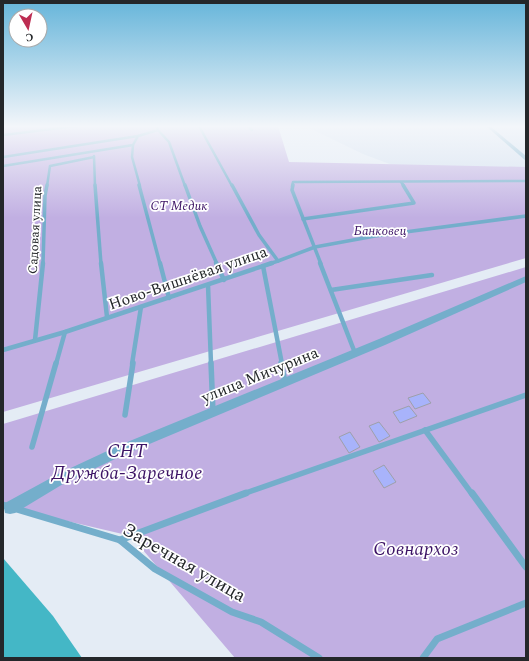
<svg xmlns="http://www.w3.org/2000/svg" width="529" height="661" font-family="Spectral,serif">
<style>
.built{fill:#d4e1f0}
.green{fill:#c1afe2}
.water{fill:#44b7c6}
.building{fill:#a8b3fb;stroke:#9ea0aa}
.lines{fill:none;stroke-linecap:round;stroke-linejoin:round}
.lane-far4{stroke:#74aecb;stroke-width:2.5}
.lane-far3{stroke:#74aecb;stroke-width:3.5}
.lane-far2{stroke:#74aecb;stroke-width:4.5}
.lane-far1{stroke:#74aecb;stroke-width:5.5}
.lane{stroke:#74aecb;stroke-width:7}
.street{fill:#74aecb;fill-rule:evenodd}
.labels{text-anchor:middle;dominant-baseline:central;stroke-width:3.5;stroke-linejoin:round;paint-order:stroke}
.far-park-label{font-size:13px;font-style:italic;fill:#3c1365;stroke:#fff}
.far-street-label{font-size:13px;fill:#24272a;stroke:#fff}
.street-label{font-size:16px;fill:#24272a;stroke:#fff}
.near-park-label{font-size:19px;font-style:italic;fill:#3c1365;stroke:#fff}
.near-street-label{font-size:19px;fill:#24272a;stroke:#fff}
</style>
<rect width="100%" height="100%" fill="#e4ecf5"/>
<!-- built -->
<polygon class="built" points="305,126 526,126 526,175 427,178 363,154"/>
<!-- green -->
<g class="green">
<polygon points="3,126 278,126 289,162 526,167 526,258 3,412"/>
<polygon points="526,267 526,658 235,658 131,536 3,506 3,424"/>
</g>
<!-- water -->
<polygon class="water" points="3,558 53,616 82,658 3,658"/>
<!-- building -->
<g class="building">
<polygon points="423,393 431,403 415,409 408,398"/>
<polygon points="409,406 417,416 400,423 393,412"/>
<polygon points="379,422 390,436 379,442 369,426"/>
<polygon points="350,432 360,447 349,453 339,437"/>
<polygon points="384,465 396,482 384,488 373,471"/>
</g>
<g class="lines">
<!-- lane-far4 -->
<g class="lane-far4">
<polyline points="199,126 232,186"/>
<polyline points="248,126 252,130"/>
<polyline points="158,130 169,142 185,186"/>
<polyline points="3,135 76,126"/>
<polyline points="133,145 132,157 140,186"/>
<polyline points="94,156 95,186"/>
<polyline points="3,157 138,136"/>
<polyline points="3,166 133,145 138,136 158,130 156,126 158,126"/>
<polyline points="401,182 404,186"/>
<polyline points="47,186 50,166 94,157"/>
<polyline points="292,186 293,182 526,181"/>
</g>
<!-- lane-far3 -->
<g class="lane-far3">
<polyline points="95,185 101,264"/>
<polyline points="139,185 160,264"/>
<polyline points="185,185 200,226 217,264"/>
<polyline points="232,185 259,235 278,261 269,264"/>
<polyline points="293,185 292,190 321,264"/>
<polyline points="303,219 414,203 403,185"/>
<polyline points="278,261 315,247 375,236 526,216"/>
<polyline points="43,264 45,196 47,185"/>
</g>
<!-- lane-far2 -->
<g class="lane-far2">
<polyline points="101,263 107,317"/>
<polyline points="160,263 169,298"/>
<polyline points="216,263 224,280"/>
<polyline points="320,263 355,353"/>
<polyline points="263,266 282,364"/>
<polyline points="208,285 211,364"/>
<polyline points="331,290 432,275"/>
<polyline points="35,340 43,263"/>
<polyline points="3,350 65,332 272,263"/>
<polyline points="56,364 65,332"/>
<polyline points="132,364 141,307"/>
</g>
<!-- lane-far1 -->
<g class="lane-far1">
<polyline points="211,363 213,412"/>
<polyline points="281,363 285,382"/>
<polyline points="125,415 133,363"/>
<polyline points="425,430 472,494"/>
<polyline points="32,447 56,363"/>
<polyline points="243,494 526,395"/>
</g>
<!-- lane -->
<g class="lane">
<polyline points="472,493 526,567"/>
<polyline points="3,505 120,540 155,569 232,612 261,622 319,658"/>
<polyline points="120,540 246,493"/>
<polyline points="423,658 437,639 526,603"/>
</g>
<!-- street -->
<g class="street">
<polygon points="486,126 490,126 526,156 526,161"/>
<polygon points="526,276 526,282 385,345 128,453 68,481 15,513 10,514 5,513 4,508 5,503 60,473 120,445 379,339"/>
</g>
</g>
<!-- sky -->
<linearGradient id="sky" x2="0" y2="1"><stop stop-color="#66b5da"/><stop offset="0.58" stop-color="#f3f6fa"/><stop offset="1" stop-color="#f3f6fa" stop-opacity="0"/></linearGradient>
<rect width="529" height="218" fill="url(#sky)"/>
<g class="labels">
<!-- far-park labels -->
<g class="far-park-label">
<text x="179" y="206">СТ Медик</text>
<text x="380" y="231">Банковец</text>
</g>
<!-- far-street labels -->
<g class="far-street-label">
<text transform="translate(35 230) rotate(-87)">Садовая улица</text>
</g>
<!-- street labels -->
<g class="street-label">
<text transform="translate(188 278) rotate(-19)">Ново-Вишнёвая улица</text>
<text transform="translate(260 375) rotate(-22)">улица Мичурина</text>
</g>
<!-- near-park labels -->
<g class="near-park-label">
<text x="127" y="451">СНТ<tspan x="127" dy="22">Дружба-Заречное</tspan></text>
<text x="416" y="549">Совнархоз</text>
</g>
<!-- near-street labels -->
<g class="near-street-label">
<text transform="translate(184 563) rotate(30)">Заречная улица</text>
</g>
</g>
<!-- border -->
<rect width="529" height="661" fill="none" stroke="#24272a" stroke-width="8"/>
<!-- north arrow -->
<g transform="translate(28 28) rotate(171)"><circle r="19" fill="#ffffff" stroke="#a7a9aa"/>
<path d="M0-3L7 15L0 10L-7 15Z" fill="#bd2d52"/>
<text y="-6" font-size="11" font-weight="bold" text-anchor="middle" fill="#24272a">С</text>
</g>
</svg>
